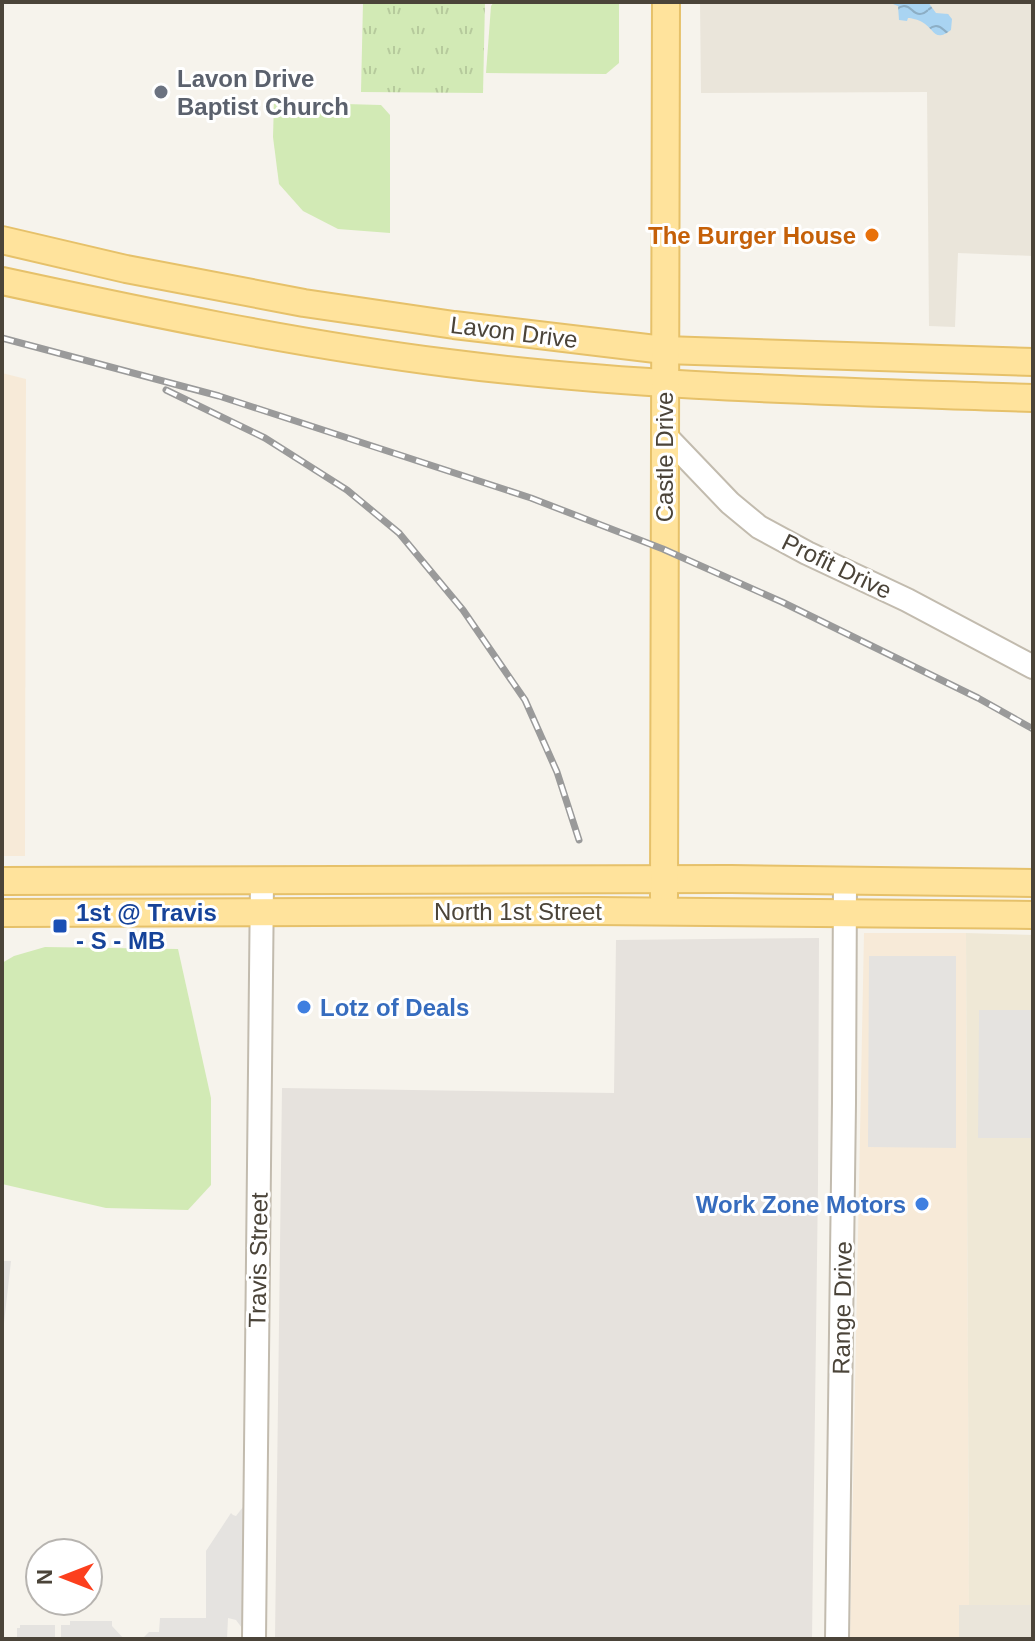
<svg xmlns="http://www.w3.org/2000/svg" width="1035" height="1641" font-family="Arial,sans-serif">
<style>
.residential{fill:#eae5da}
.commercial{fill:#f7ead8}
.industrial{fill:#e6e2dd}
.education{fill:#efe8d6}
.grass{fill:#d2eab5}
.park{fill:url(#park-tufts)}
.parking{fill:#e5e3e0}
.water{fill:url(#water-waves)}
.lines{fill:none;stroke-linecap:round;stroke-linejoin:round}
.minor-casing{stroke:#c2bbae;stroke-width:26}
.major-casing{stroke:#e6c16a;stroke-width:30}
.minor{stroke:#fff;stroke-width:22}
.major{stroke:#ffe39c;stroke-width:26}
.rail-casing{stroke:#9a9a9a;stroke-width:7}
.rail{stroke:#fff;stroke-width:4;stroke-dasharray:12;stroke-linecap:butt}
.worship-dot{fill:#6b7280;stroke:#fff;stroke-width:3}
.food-dot{fill:#e8710a;stroke:#fff;stroke-width:3}
.transit-dot{fill:#1a4fb4;stroke:#fff;stroke-width:3}
.shop-dot{fill:#3f7fe0;stroke:#fff;stroke-width:3}
.labels{text-anchor:middle;dominant-baseline:central;stroke-width:6;stroke-linejoin:round;paint-order:stroke}
.worship-label{font-size:24px;font-weight:bold;fill:#5b616d;stroke:#fff;text-anchor:start}
.food-label{font-size:24px;font-weight:bold;fill:#c56008;stroke:#fff;text-anchor:end}
.street-label{font-size:24px;fill:#4b4439;stroke:#fff}
.transit-label{font-size:24px;font-weight:bold;fill:#164399;stroke:#fff;text-anchor:start}
.shop-label{font-size:24px;font-weight:bold;fill:#366cbe;stroke:#fff;text-anchor:start}
</style>
<defs>
<pattern id="park-tufts" width="24" height="20" patternUnits="userSpaceOnUse" patternTransform="scale(2)"><rect width="24" height="20" fill="#d2eab5"/><path d="M3 7l-1-3M5 7V3M7 7l1-3M15 17l-1-3M17 17v-4M19 17l1-3" fill="none" stroke="#b6ca9c"/></pattern>
<pattern id="water-waves" width="16" height="10" patternUnits="userSpaceOnUse" patternTransform="scale(2)"><rect width="16" height="10" fill="#a9d4f2"/><path d="M0 5q4-4 8 0t8 0" fill="none" stroke="#8caec5"/></pattern>
</defs>
<rect width="100%" height="100%" fill="#f6f3ec"/>
<!-- residential -->
<g class="residential">
<polygon points="700,2 1033,2 1033,256 958,253 955,327 929,326 927,92 701,93"/>
<rect x="959" y="1605" width="74" height="34"/>
</g>
<!-- commercial -->
<g class="commercial">
<polygon points="2,373 26,379 25,856 2,856"/>
<polygon points="864,933 966,933 969,1605 959,1605 959,1639 850,1639"/>
</g>
<!-- industrial -->
<polygon class="industrial" points="819,938 818,1183 812,1639 275,1639 282,1088 614,1093 616,940"/>
<!-- education -->
<polygon class="education" points="966,933 1033,935 1033,1605 969,1605"/>
<!-- grass -->
<g class="grass">
<polygon points="494,2 619,2 619,63 606,74 486,73 491,6"/>
<polygon points="274,102 381,105 390,115 390,233 338,229 303,211 279,184 273,137"/>
<polygon points="45,947 178,949 211,1098 211,1185 188,1210 106,1208 2,1184 2,963 14,956"/>
</g>
<!-- park -->
<polygon class="park" points="363,2 485,2 483,93 361,92"/>
<!-- parking -->
<g class="parking">
<polygon points="869,956 956,956 956,1148 868,1147"/>
<polygon points="979,1010 1033,1010 1033,1138 978,1138"/>
<polygon points="2,1261 11,1261 3,1332 2,1413"/>
<polygon points="243,1507 242,1628 236,1620 228,1618 227,1639 142,1639 149,1632 159,1632 160,1618 206,1618 206,1551 231,1513 233,1515 236,1516"/>
<polygon points="70,1621 112,1621 112,1626 124,1639 61,1639 61,1625 70,1625"/>
<polygon points="20,1625 55,1625 55,1639 17,1639 17,1628 20,1628"/>
</g>
<!-- water -->
<path class="water" d="M894 2H928L936 13 948 14 952 19 951 30C934 43 935 29 922 22 919 20 911 18 908 18L907 21 899 20 898 6 893 4Z"/>
<g class="lines">
<defs>
<g id="minor">
<polyline points="663,433 730,503 759,527 807,553 907,600 1033,667"/>
<polyline points="254,1639 262,881"/>
<polyline points="837,1639 844,1103 845,880"/>
</g>
<g id="major">
<polyline points="2,240 126,269 304,303 454,325 664,350 1033,362"/>
<path d="M2 281C150 313 298 344 448 363 642 388 838 391 1033 398"/>
<polyline points="2,881 731,879 1033,883"/>
<polyline points="664,897 666,2"/>
<polyline points="2,913 595,911 1033,915"/>
</g>
</defs>
<!-- minor casing -->
<use href="#minor" class="minor-casing"/>
<!-- major casing -->
<use href="#major" class="major-casing"/>
<!-- minor -->
<use href="#minor" class="minor"/>
<!-- major -->
<use href="#major" class="major"/>
<defs>
<g id="rail">
<polyline points="2,338 219,396 531,498 663,549 782,602 978,698 1033,729"/>
<polyline points="166,390 265,438 347,490 399,533 463,610 525,700 557,772 579,840"/>
</g>
</defs>
<!-- rail casing -->
<use href="#rail" class="rail-casing"/>
<!-- rail -->
<use href="#rail" class="rail"/>
</g>
<!-- markers -->
<circle class="worship-dot" cx="161" cy="92" r="8"/>
<circle class="food-dot" cx="872" cy="235" r="8"/>
<rect class="transit-dot" x="52" y="918" width="16" height="16" rx="4"/>
<g class="shop-dot">
<circle cx="304" cy="1007" r="8"/>
<circle cx="922" cy="1204" r="8"/>
</g>
<g class="labels">
<!-- worship labels -->
<g class="worship-label">
<text x="177" y="78">Lavon Drive<tspan x="177" dy="28">Baptist Church</tspan></text>
</g>
<!-- food labels -->
<g class="food-label">
<text x="856" y="235">The Burger House</text>
</g>
<!-- street labels -->
<g class="street-label">
<text transform="translate(514 332) rotate(7)">Lavon Drive</text>
<text transform="translate(664 457) rotate(-90)">Castle Drive</text>
<text transform="translate(837 566) rotate(26)">Profit Drive</text>
<text x="518" y="911">North 1st Street</text>
<text transform="translate(258 1260) rotate(-89)">Travis Street</text>
<text transform="translate(842 1308) rotate(-89)">Range Drive</text>
</g>
<!-- transit labels -->
<g class="transit-label">
<text x="76" y="912">1st @ Travis<tspan x="76" dy="28">- S - MB</tspan></text>
</g>
<!-- shop labels -->
<g class="shop-label">
<text x="320" y="1007">Lotz of Deals</text>
<text x="906" y="1204" text-anchor="end">Work Zone Motors</text>
</g>
</g>
<!-- border -->
<rect width="1035" height="1641" fill="none" stroke="#4b4439" stroke-width="8"/>
<!-- north arrow -->
<g transform="translate(64 1577) rotate(270)"><circle r="38" fill="#ffffff" stroke="#b7b4b0" stroke-width="2"/>
<path d="M0-6L14 30L0 20L-14 30Z" fill="#fc3f1d"/>
<text y="-12" font-size="22" font-weight="bold" text-anchor="middle" fill="#4b4439">N</text>
</g>
</svg>
